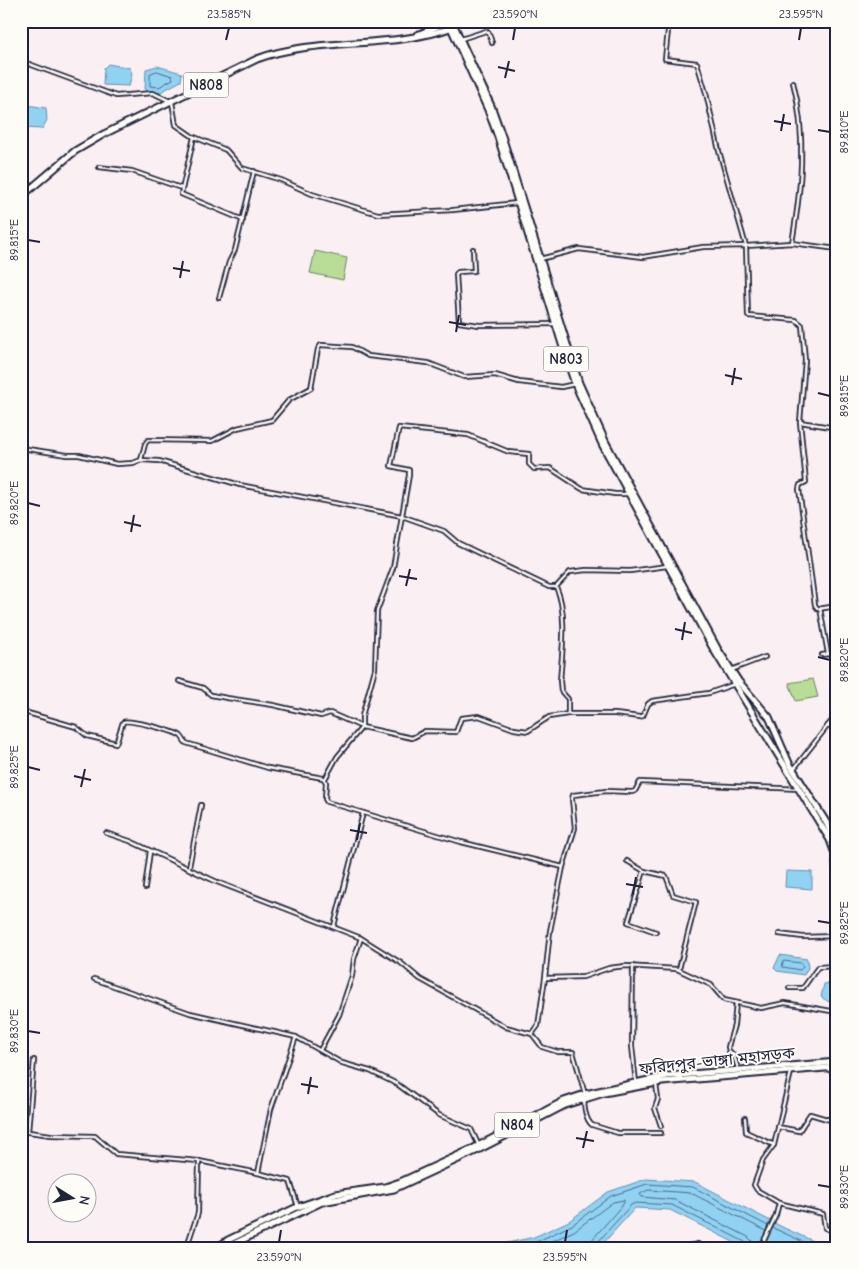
<svg xmlns="http://www.w3.org/2000/svg" width="858" height="1270" font-family="'Comic Neue','Noto Sans Bengali',sans-serif">
<style>
.green{fill:#b9dc96;stroke:#6e7f68}
.water{fill:#91d2f3;stroke:#658ca9}
.lines{fill:none;stroke-linecap:round;stroke-linejoin:round}
.shore{stroke:#4e6885;stroke-width:1}
.street-casing{stroke:#22223b;stroke-width:6}
.highway-casing{stroke:#22223b;stroke-width:9}
.street{stroke:#fdfcf7;stroke-width:2.5}
.highway{stroke:#fdfcf7;stroke-width:5}
.ticks{fill:none;stroke:#22223b;stroke-width:2}
.labels{text-anchor:middle;dominant-baseline:central;stroke-width:4;stroke-linejoin:round;paint-order:stroke}
.shield{fill:#fdfcf7;stroke:#646373;stroke-width:1}
.shield-label{font-size:15px;font-weight:bold;fill:#22223b}
.street-label{font-size:16px;fill:#22223b;stroke:#fdfcf7}
.neatline{fill:none;stroke:#22223b;stroke-width:2}
.ticks-label{font-size:12px;text-anchor:middle;fill:#22223b}
</style>
<rect width="100%" height="100%" fill="#faf0f3"/>
<filter id="ink" filterUnits="userSpaceOnUse"><feTurbulence type="fractalNoise" baseFrequency=".02" numOctaves="2"/><feDisplacementMap in="SourceGraphic" scale="10" xChannelSelector="R" yChannelSelector="G"/><feConvolveMatrix kernelMatrix="1 2 1 2 8 2 1 2 1" color-interpolation-filters="sRGB"/></filter>
<g filter="url(#ink)">
<!-- green -->
<g class="green">
<polygon points="315,251 347,258 343,280 310,273"/>
<polygon points="813,679 818,697 796,701 789,683"/>
</g>
<!-- water -->
<g class="water">
<polygon points="108,64 130,68 132,74 129,86 103,85 104,68"/>
<polygon points="157,66 182,73 181,81 159,93 145,90 146,69"/>
<polygon points="21,104 46,108 47,120 42,129 21,128"/>
<polygon points="786,871 812,872 812,889 785,887"/>
<polygon points="780,955 807,959 808,968 804,975 777,971 774,968"/>
<polygon points="837,983 837,1002 831,1003 821,997 824,984"/>
<polygon points="646,1179 695,1182 784,1228 831,1249 747,1249 670,1210 635,1208 600,1247 596,1249 481,1249 534,1237 569,1221 608,1192"/>
</g>
<g class="lines">
<!-- shore -->
<g class="shore">
<polygon points="157,71 172,76 173,79 159,87 150,86 150,74"/>
<polygon points="783,961 801,963 803,967 800,970 783,967"/>
<polyline points="773,1228 819,1249"/>
<polyline points="505,1249 536,1242 572,1225 611,1196 647,1184 693,1187 768,1226"/>
<polyline points="535,1249 574,1231 613,1202 624,1200 624,1203 591,1241 589,1249"/>
<polyline points="596,1249 597,1243 631,1205 635,1203 672,1205 745,1242 748,1249"/>
<polyline points="754,1249 753,1242 748,1237 675,1200 642,1197 640,1194 648,1190 691,1193 766,1231"/>
</g>
<defs>
<g id="street">
<polyline points="669,21 665,59 697,63 706,93 719,151 746,246 792,243 837,249"/>
<polyline points="461,39 486,31 489,33 492,43"/>
<polyline points="21,61 116,96 153,93 172,102 176,125 192,136 226,150 242,168 281,180 312,194 378,214 453,210 517,203"/>
<polyline points="194,137 181,194 243,220"/>
<polyline points="99,167 132,171 181,188"/>
<path d="M792 243C801 190 807 135 793 82"/>
<polyline points="473,249 474,271 458,272 456,274 459,322 479,325 555,324"/>
<polyline points="540,259 579,249 643,257 703,247 746,246 748,316 796,320 802,325 805,360 800,422 837,428"/>
<polyline points="219,298 229,262 235,250 254,171"/>
<polyline points="800,422 806,482 800,485 799,489 815,605 818,609 837,606"/>
<polyline points="21,448 67,455 79,455 117,464 133,463 141,460 159,461 240,485 402,516 444,531 458,543 549,587 556,587 570,572 586,570 630,571 667,566"/>
<polyline points="141,460 145,444 148,440 212,441 237,428 272,420 289,400 311,388 318,349 321,345 352,347 368,356 428,363 464,377 495,375 519,382 561,387 575,384"/>
<polyline points="837,549 837,553"/>
<path d="M556 587C568 611 562 654 560 681L561 691 568 699V714"/>
<polyline points="820,608 828,654"/>
<polyline points="822,655 837,653"/>
<polyline points="731,670 765,657"/>
<polyline points="179,681 203,688 211,695 227,698 273,705 321,716 330,713 362,727 362,716 375,669 377,611 393,568 409,475 409,470 391,466 399,428 468,435 509,452 529,454 529,464 534,469 550,468 582,489 615,494 629,494"/>
<path d="M21 711 76 727 87 736 116 743 123 722C129 719 175 731 181 736 183 738 184 741 186 743L268 768 323 778 326 782 325 799 327 802 461 842 563 867"/>
<polyline points="827,726 837,729"/>
<polyline points="793,770 837,714"/>
<polyline points="325,779 337,757 362,727 412,738 425,731 456,732 461,718 479,716 514,729 528,731 549,717 568,714 615,714 640,717 643,716 648,704 652,701 709,693 735,684"/>
<polyline points="800,789 640,782 635,791 632,792 606,791 573,795 572,799 575,828 563,867 550,931 545,978 583,977 609,968 625,966 677,969 711,985 724,1000 761,1008 785,1003 837,1012"/>
<polyline points="106,833 130,841 217,882 361,938 401,963 420,979 506,1027 532,1034 542,1047 558,1052 573,1052 585,1094"/>
<polyline points="627,861 644,871 666,876 673,895 696,902 679,969"/>
<polyline points="189,867 201,805"/>
<polyline points="644,871 628,922 656,932"/>
<polyline points="145,888 150,851"/>
<polyline points="334,926 363,813"/>
<polyline points="779,934 803,937 837,936"/>
<polyline points="633,966 632,1046 636,1083"/>
<polyline points="94,979 190,1013 296,1037"/>
<polyline points="789,988 803,988 818,967 837,966"/>
<polyline points="736,1003 734,1025 728,1047 729,1051 734,1055 738,1069"/>
<polyline points="532,1034 538,1026 545,978"/>
<polyline points="320,1050 339,1015 352,976 354,959 361,938"/>
<polyline points="828,1069 837,1075"/>
<polyline points="656,1084 658,1099 655,1108 661,1126"/>
<path d="M585 1099C583 1106 586 1120 592 1125L618 1133H661"/>
<polyline points="745,1118 746,1132 774,1145"/>
<polyline points="778,1127 799,1131 810,1114 837,1122"/>
<polyline points="21,1131 51,1135 95,1136 116,1154 199,1161 198,1213 186,1249"/>
<polyline points="28,1132 34,1060"/>
<polyline points="199,1161 258,1173"/>
<polyline points="779,1203 823,1214 825,1228 837,1233"/>
<polyline points="298,1207 290,1181 258,1173 271,1109 296,1037 342,1063 370,1071 397,1084 439,1115 471,1129 479,1146"/>
<polyline points="673,1249 698,1244 702,1249"/>
<polyline points="760,1249 776,1215 779,1203 757,1190 754,1185 763,1160 774,1145 791,1072"/>
</g>
<g id="highway">
<polyline points="448,21 488,110 498,137 565,354 575,384 602,444 714,650 830,840 835,854 837,875"/>
<polyline points="452,21 492,108 502,136 579,383 606,443 717,648 739,682 769,717 789,763 826,822 837,846"/>
<polyline points="417,35 450,21"/>
<path d="M21 197 75 151 104 134 257 59C319 36 391 50 453 27"/>
<polyline points="215,1249 228,1240 295,1208 321,1199 335,1194 385,1187 400,1182 474,1148 564,1101 585,1094 667,1076 837,1062"/>
<polyline points="223,1249 322,1202 394,1189 476,1151 565,1105 604,1093 662,1082 837,1067"/>
</g>
</defs>
<!-- street casing -->
<use href="#street" class="street-casing"/>
<!-- highway casing -->
<use href="#highway" class="highway-casing"/>
<!-- street -->
<use href="#street" class="street"/>
<!-- highway -->
<use href="#highway" class="highway"/>
</g>
</g>
<!-- ticks -->
<path class="ticks" d="M226 40 229 28M513 40 515 28M799 40 801 28M498 67 515 71M505 78 509 61M774 121 791 124M818 130 830 132M781 131 784 114M28 240 40 242M173 268 190 271M180 278 183 261M449 322 466 325M456 332 459 315M725 375 742 379M732 385 735 368M818 393 830 396M28 503 40 506M124 522 141 526M131 532 134 515M399 576 417 579M406 586 410 569M675 629 692 633M682 640 685 622M818 657 830 660M28 767 40 770M74 776 91 780M81 787 85 769M350 830 367 833M357 840 360 823M626 884 643 887M633 894 636 877M818 921 830 923M28 1031 40 1033M301 1084 318 1087M308 1094 311 1077M576 1138 594 1141M583 1148 587 1131M818 1185 830 1187M279 1242 281 1230M565 1242 567 1230"/>
<g class="labels">
<!-- shield labels -->
<g class="shield">
<rect x="183.5" y="72.5" width="45" height="25" rx="4"/>
<rect x="543.5" y="346.5" width="45" height="25" rx="4"/>
<rect x="494.5" y="1112.5" width="45" height="25" rx="4"/>
</g>
<g class="shield-label">
<text x="206" y="85">N808</text>
<text x="566" y="359">N803</text>
<text x="517" y="1125">N804</text>
</g>
<!-- street labels -->
<g class="street-label">
<text transform="translate(717 1061) rotate(-6)">ফরিদপুর-ভাঙ্গা মহাসড়ক</text>
</g>
</g>
<!-- margin -->
<rect width="858" height="1270" fill="none" stroke="#fdfcf7" stroke-width="55"/>
<!-- north arrow -->
<g transform="translate(72 1198) rotate(101)"><circle r="24" fill="#fdfcf7" stroke="#a5a5ac"/>
<path d="M0-4L9 19L0 12L-9 19Z" fill="#22223b"/>
<text y="-8" font-size="14" font-weight="bold" text-anchor="middle" fill="#22223b">N</text>
</g>
<rect x="28" y="28" width="802" height="1214" class="neatline"/>
<g class="ticks-label">
<text x="229" y="18">23.585°N</text>
<text x="515" y="18">23.590°N</text>
<text x="801" y="18">23.595°N</text>
<text transform="translate(844 132) rotate(-90)" y="4">89.810°E</text>
<text transform="translate(14 240) rotate(-90)" y="4">89.815°E</text>
<text transform="translate(844 396) rotate(-90)" y="4">89.815°E</text>
<text transform="translate(14 503) rotate(-90)" y="4">89.820°E</text>
<text transform="translate(844 660) rotate(-90)" y="4">89.820°E</text>
<text transform="translate(14 767) rotate(-90)" y="4">89.825°E</text>
<text transform="translate(844 923) rotate(-90)" y="4">89.825°E</text>
<text transform="translate(14 1031) rotate(-90)" y="4">89.830°E</text>
<text transform="translate(844 1187) rotate(-90)" y="4">89.830°E</text>
<text x="279" y="1261">23.590°N</text>
<text x="565" y="1261">23.595°N</text>
</g>
</svg>
